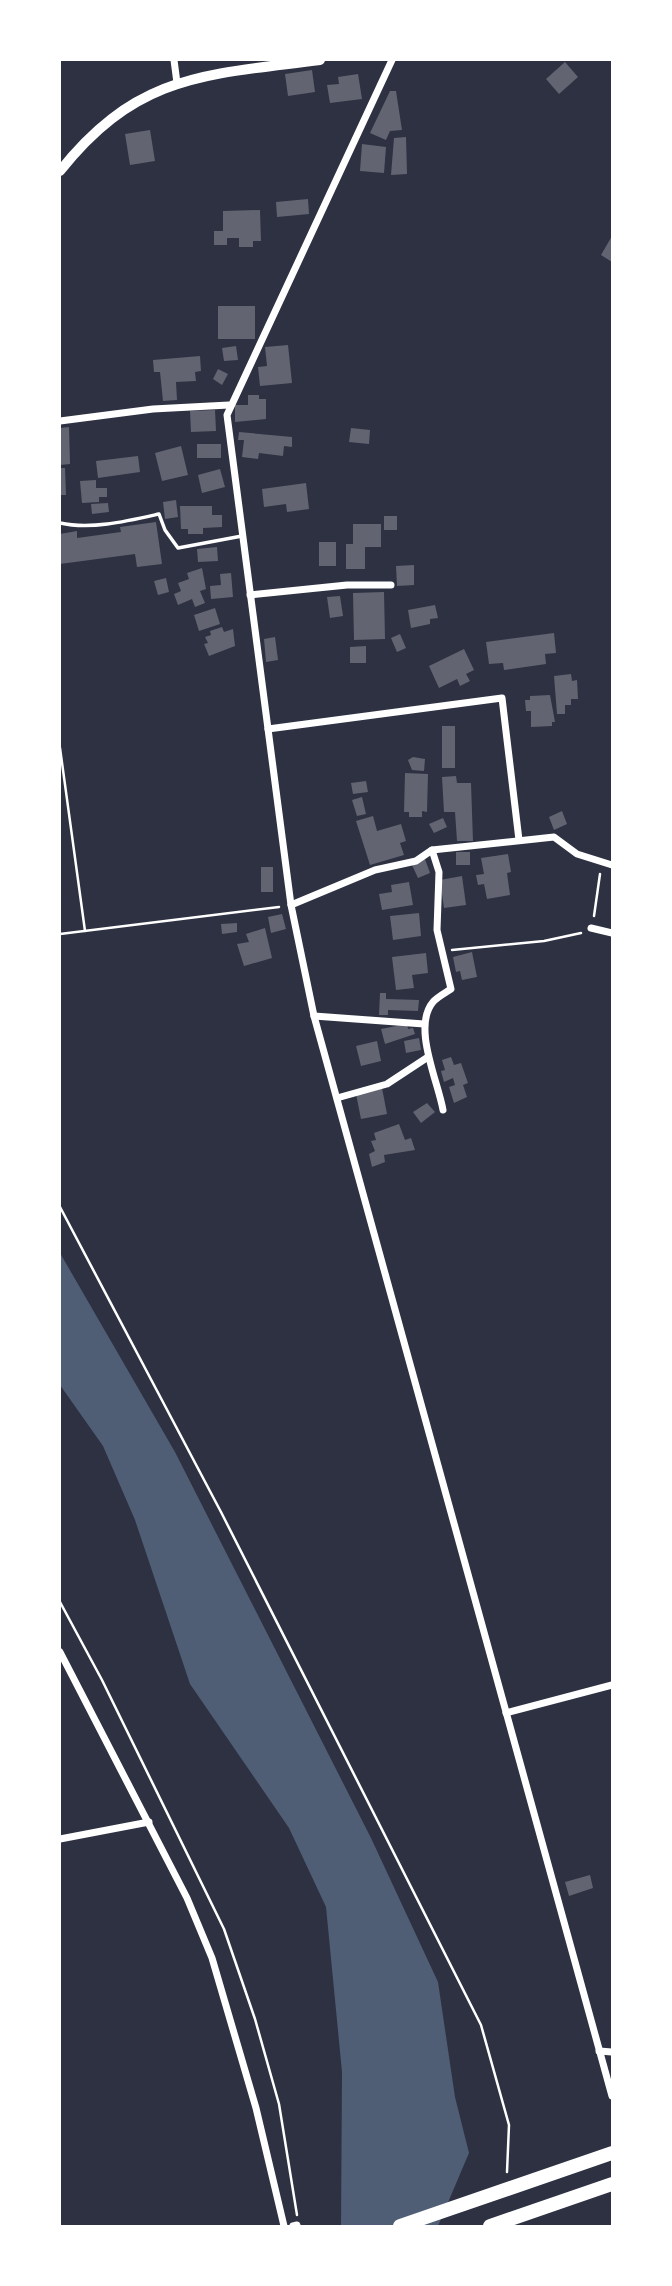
<svg xmlns="http://www.w3.org/2000/svg" width="672" height="2286" font-family="'Zilla Slab',serif">
<style>
.water{fill:#4f5d75}
.building{fill:#626471}
.lines{fill:none;stroke-linecap:round;stroke-linejoin:round}
.path{stroke:#fff;stroke-width:2.5}
.service{stroke:#fff;stroke-width:3.5}
.minor{stroke:#fff;stroke-width:7}
.tertiary{stroke:#fff;stroke-width:10}
.motorway{stroke:#fff;stroke-width:14}
</style>
<rect width="100%" height="100%" fill="#2d3142"/>
<!-- water -->
<polygon class="water" points="60,1253 175,1452 371,1838 438,1982 455,2097 469,2153 438,2226 341,2226 342,2072 326,1907 289,1828 190,1684 135,1520 103,1446 60,1385"/>
<!-- building -->
<g class="building">
<polygon points="565,62 578,77 559,94 546,79"/>
<polygon points="312,70 315,92 288,96 285,74"/>
<polygon points="358,74 362,99 330,103 327,85 339,84 338,77"/>
<polygon points="390,91 396,91 402,130 390,131 386,140 370,133"/>
<polygon points="150,130 155,161 130,165 125,134"/>
<polygon points="406,137 407,174 391,175 394,138"/>
<polygon points="362,144 386,147 384,173 360,171"/>
<polygon points="308,199 309,214 277,217 276,202"/>
<polygon points="260,210 261,241 253,241 253,247 239,247 239,238 227,238 227,245 214,245 214,231 223,231 223,211"/>
<polygon points="612,236 612,262 601,255"/>
<rect x="218" y="306" width="37" height="33"/>
<polygon points="288,345 292,383 260,386 258,367 267,366 265,347"/>
<polygon points="236,346 238,360 224,361 222,348"/>
<polygon points="200,356 201,371 195,372 196,381 176,382 177,400 163,401 160,372 154,372 153,360"/>
<polygon points="218,369 228,374 222,385 213,379"/>
<polygon points="248,395 259,395 259,399 266,399 266,419 235,422 235,405 248,405"/>
<polygon points="215,410 216,431 191,432 190,411"/>
<polygon points="69,427 70,464 60,465 60,428"/>
<polygon points="351,428 370,430 369,444 349,442"/>
<polygon points="239,432 292,437 292,447 284,446 283,456 259,453 258,459 242,457 244,440 238,440"/>
<rect x="197" y="444" width="24" height="14"/>
<polygon points="181,446 188,475 162,481 155,453"/>
<polygon points="138,456 140,472 98,478 96,461"/>
<polygon points="60,468 65,468 66,495 60,495"/>
<polygon points="220,469 225,487 202,493 198,475"/>
<polygon points="96,480 96,488 107,488 107,497 99,497 99,502 82,503 80,481"/>
<polygon points="306,483 309,509 287,512 286,504 264,507 262,489"/>
<polygon points="176,500 178,517 165,519 163,502"/>
<polygon points="108,503 109,512 92,514 91,504"/>
<polygon points="180,506 212,506 212,515 222,515 222,527 203,528 203,534 188,534 188,529 181,529"/>
<rect x="384" y="516" width="13" height="14"/>
<polygon points="156,522 162,564 137,567 135,554 60,564 60,534 77,531 77,538 121,532 120,527"/>
<polygon points="353,524 381,524 381,547 365,547 365,569 346,569 346,544 353,544"/>
<rect x="319" y="542" width="17" height="24"/>
<polygon points="217,547 218,561 198,562 197,549"/>
<polygon points="414,565 414,585 397,586 396,566"/>
<polygon points="202,568 206,589 200,591 205,603 195,607 192,599 178,605 174,594 181,591 178,583 189,579 187,573"/>
<polygon points="231,573 233,597 211,599 210,586 221,585 220,574"/>
<polygon points="166,578 169,592 158,595 154,581"/>
<polygon points="384,592 385,639 354,640 353,593"/>
<polygon points="340,596 343,616 330,618 327,597"/>
<polygon points="435,605 438,618 430,619 430,624 411,628 408,610"/>
<polygon points="215,608 220,624 199,631 194,615"/>
<polygon points="222,627 224,632 233,629 235,646 209,656 204,644 208,643 205,637 211,635 210,631"/>
<polygon points="554,633 556,653 545,654 546,664 504,670 503,663 489,664 486,642"/>
<polygon points="400,634 406,648 397,652 391,638"/>
<polygon points="275,637 278,660 266,662 264,639"/>
<polygon points="366,646 366,663 350,663 350,647"/>
<polygon points="464,649 474,670 466,674 470,681 460,686 457,679 439,688 429,666"/>
<polygon points="571,674 572,681 577,680 578,699 571,699 571,705 565,705 565,714 557,714 554,676"/>
<polygon points="550,695 555,722 552,722 552,726 531,727 531,711 526,711 525,700 530,700 530,696"/>
<rect x="442" y="726" width="13" height="42"/>
<polygon points="413,757 425,759 424,771 412,770 408,760"/>
<polygon points="405,773 428,774 427,812 422,811 422,817 409,817 409,812 404,812"/>
<polygon points="456,776 457,783 471,783 473,841 457,841 455,812 444,812 442,777"/>
<polygon points="366,781 368,792 353,794 351,783"/>
<polygon points="362,797 366,814 357,816 352,800"/>
<polygon points="562,811 567,824 554,830 549,817"/>
<polygon points="373,816 377,831 401,824 406,841 400,843 404,855 370,865 356,821"/>
<polygon points="443,818 447,827 434,833 429,824"/>
<rect x="456" y="852" width="14" height="13"/>
<polygon points="508,854 511,872 507,873 510,895 487,899 484,884 478,885 476,875 484,874 481,858"/>
<polygon points="425,859 430,873 418,878 412,865"/>
<rect x="261" y="867" width="12" height="25"/>
<polygon points="462,876 466,905 444,908 440,880"/>
<polygon points="409,882 413,905 382,910 379,894 392,892 391,885"/>
<polygon points="419,913 421,936 393,940 390,916"/>
<polygon points="282,914 286,929 271,933 268,917"/>
<polygon points="237,923 237,932 222,934 221,924"/>
<polygon points="265,928 272,958 244,966 237,944 249,942 246,934"/>
<polygon points="472,952 477,977 462,980 460,971 456,972 453,957"/>
<polygon points="426,953 428,973 412,975 414,988 396,990 392,957"/>
<polygon points="380,993 386,993 386,999 419,1000 418,1011 388,1010 388,1015 379,1015"/>
<polygon points="407,1024 408,1029 413,1028 415,1034 385,1044 381,1029"/>
<polygon points="419,1038 421,1050 406,1053 404,1041"/>
<polygon points="377,1041 381,1061 361,1066 356,1046"/>
<polygon points="451,1057 454,1065 461,1063 468,1083 463,1085 467,1097 454,1103 449,1087 455,1085 453,1078 444,1082 441,1071 445,1070 442,1060"/>
<polygon points="382,1088 387,1114 361,1119 356,1094"/>
<polygon points="427,1103 435,1112 421,1123 413,1112"/>
<polygon points="399,1124 405,1140 411,1138 415,1150 384,1155 385,1162 372,1167 369,1154 375,1151 371,1141 376,1140 374,1133"/>
<polygon points="590,1875 593,1888 569,1896 565,1882"/>
</g>
<g class="lines">
<!-- path -->
<g class="path">
<polyline points="60,748 85,931"/>
<polyline points="594,916 600,874"/>
<polyline points="60,934 279,907"/>
<polyline points="452,950 544,941 581,933"/>
<polyline points="60,1207 221,1512 481,2025 509,2125 507,2172"/>
<polyline points="60,1602 102,1680 224,1929 255,2019 279,2104 297,2215"/>
</g>
<!-- service -->
<path class="service" d="M60 523C91 530 128 521 159 514L165 530 178 548 242 536"/>
<!-- minor -->
<g class="minor">
<polyline points="174,60 177,83"/>
<polyline points="392,60 227,415 291,905 314,1016 612,2096"/>
<polyline points="60,421 153,409 229,405"/>
<polyline points="250,595 347,585 391,585"/>
<polyline points="268,729 502,698 519,840"/>
<path d="M432 850 439 872 437 930 451 989C445 993 437 997 433 1002 412 1027 438 1081 443 1110"/>
<polyline points="291,905 375,870 416,861 432,850 554,837 577,854 612,865"/>
<polyline points="591,928 612,933"/>
<polyline points="314,1016 424,1024"/>
<polyline points="337,1098 387,1084 428,1057"/>
<polyline points="60,1652 187,1898 212,1958 256,2108 284,2226"/>
<polyline points="506,1713 612,1685"/>
<polyline points="60,1839 149,1822"/>
<polyline points="599,2051 612,2052"/>
<polyline points="293,2226 297,2225"/>
</g>
<!-- tertiary -->
<path class="tertiary" d="M60 171C138 73 206 75 320 60"/>
<!-- motorway -->
<g class="motorway">
<polyline points="400,2226 612,2153"/>
<polyline points="490,2226 612,2184"/>
</g>
</g>
<!-- border -->
<rect width="672" height="2286" fill="none" stroke="#ffffff" stroke-width="122"/>
</svg>
